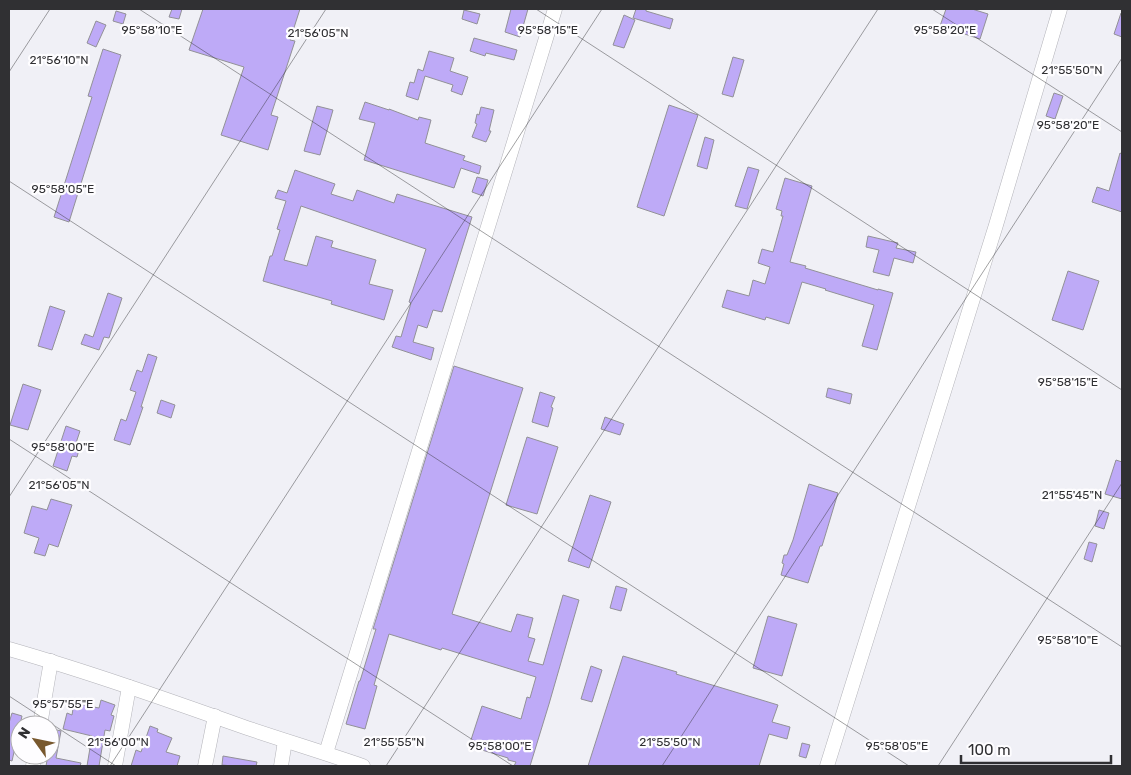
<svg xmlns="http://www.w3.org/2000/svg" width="1131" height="775" font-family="Rubik,sans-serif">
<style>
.building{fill:#beaaf7;stroke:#929197}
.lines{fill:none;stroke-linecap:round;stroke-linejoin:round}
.minor-casing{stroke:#b4b4ba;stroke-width:15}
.minor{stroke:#fff;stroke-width:14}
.ticks{fill:none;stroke:#303033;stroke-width:1;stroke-opacity:0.45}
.ticks-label{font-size:12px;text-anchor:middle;fill:#303033;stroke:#fefdff;stroke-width:4.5;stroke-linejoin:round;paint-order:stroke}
</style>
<rect width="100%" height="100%" fill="#f0f0f6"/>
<!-- building -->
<g class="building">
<polygon points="172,9 182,9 179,19 169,17"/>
<polygon points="203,9 300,9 290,40 295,41 271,115 278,117 268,150 221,135 244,67 189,50"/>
<polygon points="511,9 528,9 520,37 505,32"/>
<polygon points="636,9 646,9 646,11 673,19 670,29 633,18"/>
<polygon points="946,9 972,9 988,14 980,39 940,26"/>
<polygon points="464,10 480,14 477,24 462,19"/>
<polygon points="116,11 126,14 123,24 113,21"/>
<polygon points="1121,13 1122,13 1122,37 1114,34"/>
<polygon points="624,15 635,20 624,48 613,45"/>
<polygon points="96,21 106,25 96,47 87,43"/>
<polygon points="474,38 517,50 514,60 486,53 485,56 470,51"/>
<polygon points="103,49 121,55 69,222 54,217 92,97 88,96"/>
<polygon points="429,51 454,58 450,71 468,77 462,95 451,91 453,85 425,76 418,100 406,96 410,82 414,83 418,69 423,71"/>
<polygon points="733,57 744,60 733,97 722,94"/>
<polygon points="1054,93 1063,96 1055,119 1046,116"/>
<polygon points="365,102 389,110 389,109 418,120 419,117 431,120 425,143 465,156 463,160 481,166 479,174 461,168 454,188 364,160 375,123 359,119"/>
<polygon points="669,105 698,115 664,216 637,207"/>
<polygon points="317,106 333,110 320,155 304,151"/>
<polygon points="481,107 494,110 489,131 491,131 486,142 472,137 477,124 475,123 477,114 479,115"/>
<polygon points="705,137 714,140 707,169 697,166"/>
<polygon points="1120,153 1122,154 1122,212 1092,202 1097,187 1109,191"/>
<polygon points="748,167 759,170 747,209 735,206"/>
<polygon points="295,170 335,184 331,194 353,201 357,190 394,203 397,194 472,217 442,312 433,310 427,328 418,325 413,342 434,348 431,360 392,347 396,336 401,337 411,303 409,302 426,249 301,206 284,260 307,266 316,236 333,241 331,247 376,260 369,284 393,290 384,320 331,304 332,301 263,281 270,256 272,256 280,230 277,229 286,201 275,198 278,190 287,193"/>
<polygon points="477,177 488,180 483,196 472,192"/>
<polygon points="785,178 812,186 790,262 806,266 805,268 878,290 878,289 893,293 877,350 862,346 874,305 825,290 826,289 802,282 789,324 766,317 765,320 722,307 727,290 749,296 753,280 765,284 770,267 758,263 762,249 773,252 783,216 781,216 782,211 776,209"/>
<polygon points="868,236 898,243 896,248 916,252 913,263 894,258 889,276 873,272 879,250 866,247"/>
<polygon points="1068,271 1099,281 1083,330 1052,320"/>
<polygon points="108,293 122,298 109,338 104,337 99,350 81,344 85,334 93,337"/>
<polygon points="50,306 65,311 52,350 38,346"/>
<polygon points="148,354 157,357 141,407 143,407 130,445 114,440 121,419 126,421 136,392 130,390 137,370 142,372"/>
<polygon points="454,366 523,388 452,614 511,632 517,614 533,618 528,637 535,639 528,661 543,665 563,595 579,600 549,704 530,766 514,766 516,762 508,760 508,758 469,746 482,706 521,719 527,697 530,698 536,677 442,648 441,650 389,634 374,685 377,686 365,729 346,724 359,681 360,681 376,629 373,629"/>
<polygon points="23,384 41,390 28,430 10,425"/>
<polygon points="828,388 852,394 850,404 826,397"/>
<polygon points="540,392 555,397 551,407 553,408 548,427 532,422"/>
<polygon points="161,400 175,405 171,418 157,413"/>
<polygon points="605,417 624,424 620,435 601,429"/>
<polygon points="66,426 80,431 74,449 79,450 77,457 72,456 67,471 53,466"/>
<polygon points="527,437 558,447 537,514 506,505"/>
<polygon points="1116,460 1122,462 1122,499 1105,494"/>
<polygon points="809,484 838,493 822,546 820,546 808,583 781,575 784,564 782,563 784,555 787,555 793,540"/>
<polygon points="590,495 611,502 589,568 568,561"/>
<polygon points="51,499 72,505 58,547 49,544 45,556 34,553 39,538 24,533 32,506 47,510"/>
<polygon points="1099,510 1109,513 1104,529 1095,526"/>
<polygon points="1089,542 1097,544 1092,562 1084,559"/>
<polygon points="616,586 627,589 621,611 610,608"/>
<polygon points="768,616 797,624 782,676 753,668"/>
<polygon points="623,656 677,672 676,674 778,705 772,722 790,727 787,739 769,734 759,766 588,766"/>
<polygon points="591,666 602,670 592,702 581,699"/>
<polygon points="101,700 115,705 111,715 114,716 110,731 105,730 99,766 87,766 92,736 63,729 67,713 72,715 74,703 99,708"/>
<polygon points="12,713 22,716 12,761 9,760 9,723"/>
<polygon points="150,726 158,729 157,732 172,738 166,752 180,756 177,766 131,766 136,750 141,752"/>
<polygon points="53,729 61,731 56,758 81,763 80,766 46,766 48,755 50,755 50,744"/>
<polygon points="802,743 810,745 806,758 799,756"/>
<polygon points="223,756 257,762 256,766 233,766 222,765"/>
</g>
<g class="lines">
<defs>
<g id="minor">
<path d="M9 649C89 672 168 700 247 728 286 741 325 753 363 766"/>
<polyline points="40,725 51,661"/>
<polyline points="326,753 555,9"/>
<polyline points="33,766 35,755"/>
<polyline points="115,766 129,687"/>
<polyline points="205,766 215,716"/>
<polyline points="281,766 285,741"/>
<polyline points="827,766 996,225 1060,9"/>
</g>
</defs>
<!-- minor casing -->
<use href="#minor" class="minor-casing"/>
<!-- minor -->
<use href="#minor" class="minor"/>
</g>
<!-- ticks -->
<path class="ticks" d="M139 9 1122 647M536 9 1122 390M932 9 1122 132M9 72 50 9M9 181 909 766M9 439 513 766M9 497 326 9M9 696 116 766M110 766 602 9M386 766 878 9M662 766 1122 58M938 766 1122 483"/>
<g class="ticks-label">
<text x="152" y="34">95°58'10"E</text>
<text x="548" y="34">95°58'15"E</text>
<text x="945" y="34">95°58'20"E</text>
<text x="318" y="37">21°56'05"N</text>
<text x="59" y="64">21°56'10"N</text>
<text x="1072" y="74">21°55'50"N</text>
<text x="1068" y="129">95°58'20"E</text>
<text x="63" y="193">95°58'05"E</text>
<text x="1068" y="386">95°58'15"E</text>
<text x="63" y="451">95°58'00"E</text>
<text x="59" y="489">21°56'05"N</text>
<text x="1072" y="499">21°55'45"N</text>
<text x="1068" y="644">95°58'10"E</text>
<text x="63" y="708">95°57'55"E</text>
<text x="118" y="746">21°56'00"N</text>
<text x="394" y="746">21°55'55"N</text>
<text x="670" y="746">21°55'50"N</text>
<text x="500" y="750">95°58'00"E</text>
<text x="897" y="750">95°58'05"E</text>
</g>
<!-- border -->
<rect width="1131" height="775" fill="none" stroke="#303033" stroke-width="20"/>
<!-- north arrow -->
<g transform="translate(35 740) rotate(303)"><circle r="24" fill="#fefdff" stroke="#acabad"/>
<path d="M0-4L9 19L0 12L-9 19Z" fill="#78582e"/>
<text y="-8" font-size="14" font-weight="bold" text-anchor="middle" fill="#303033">N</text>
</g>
<!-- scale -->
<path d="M961 755v8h150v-8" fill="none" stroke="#303033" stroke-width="2.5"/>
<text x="968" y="755" font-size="15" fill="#303033" stroke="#fefdff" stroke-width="4" paint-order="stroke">100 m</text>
</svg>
